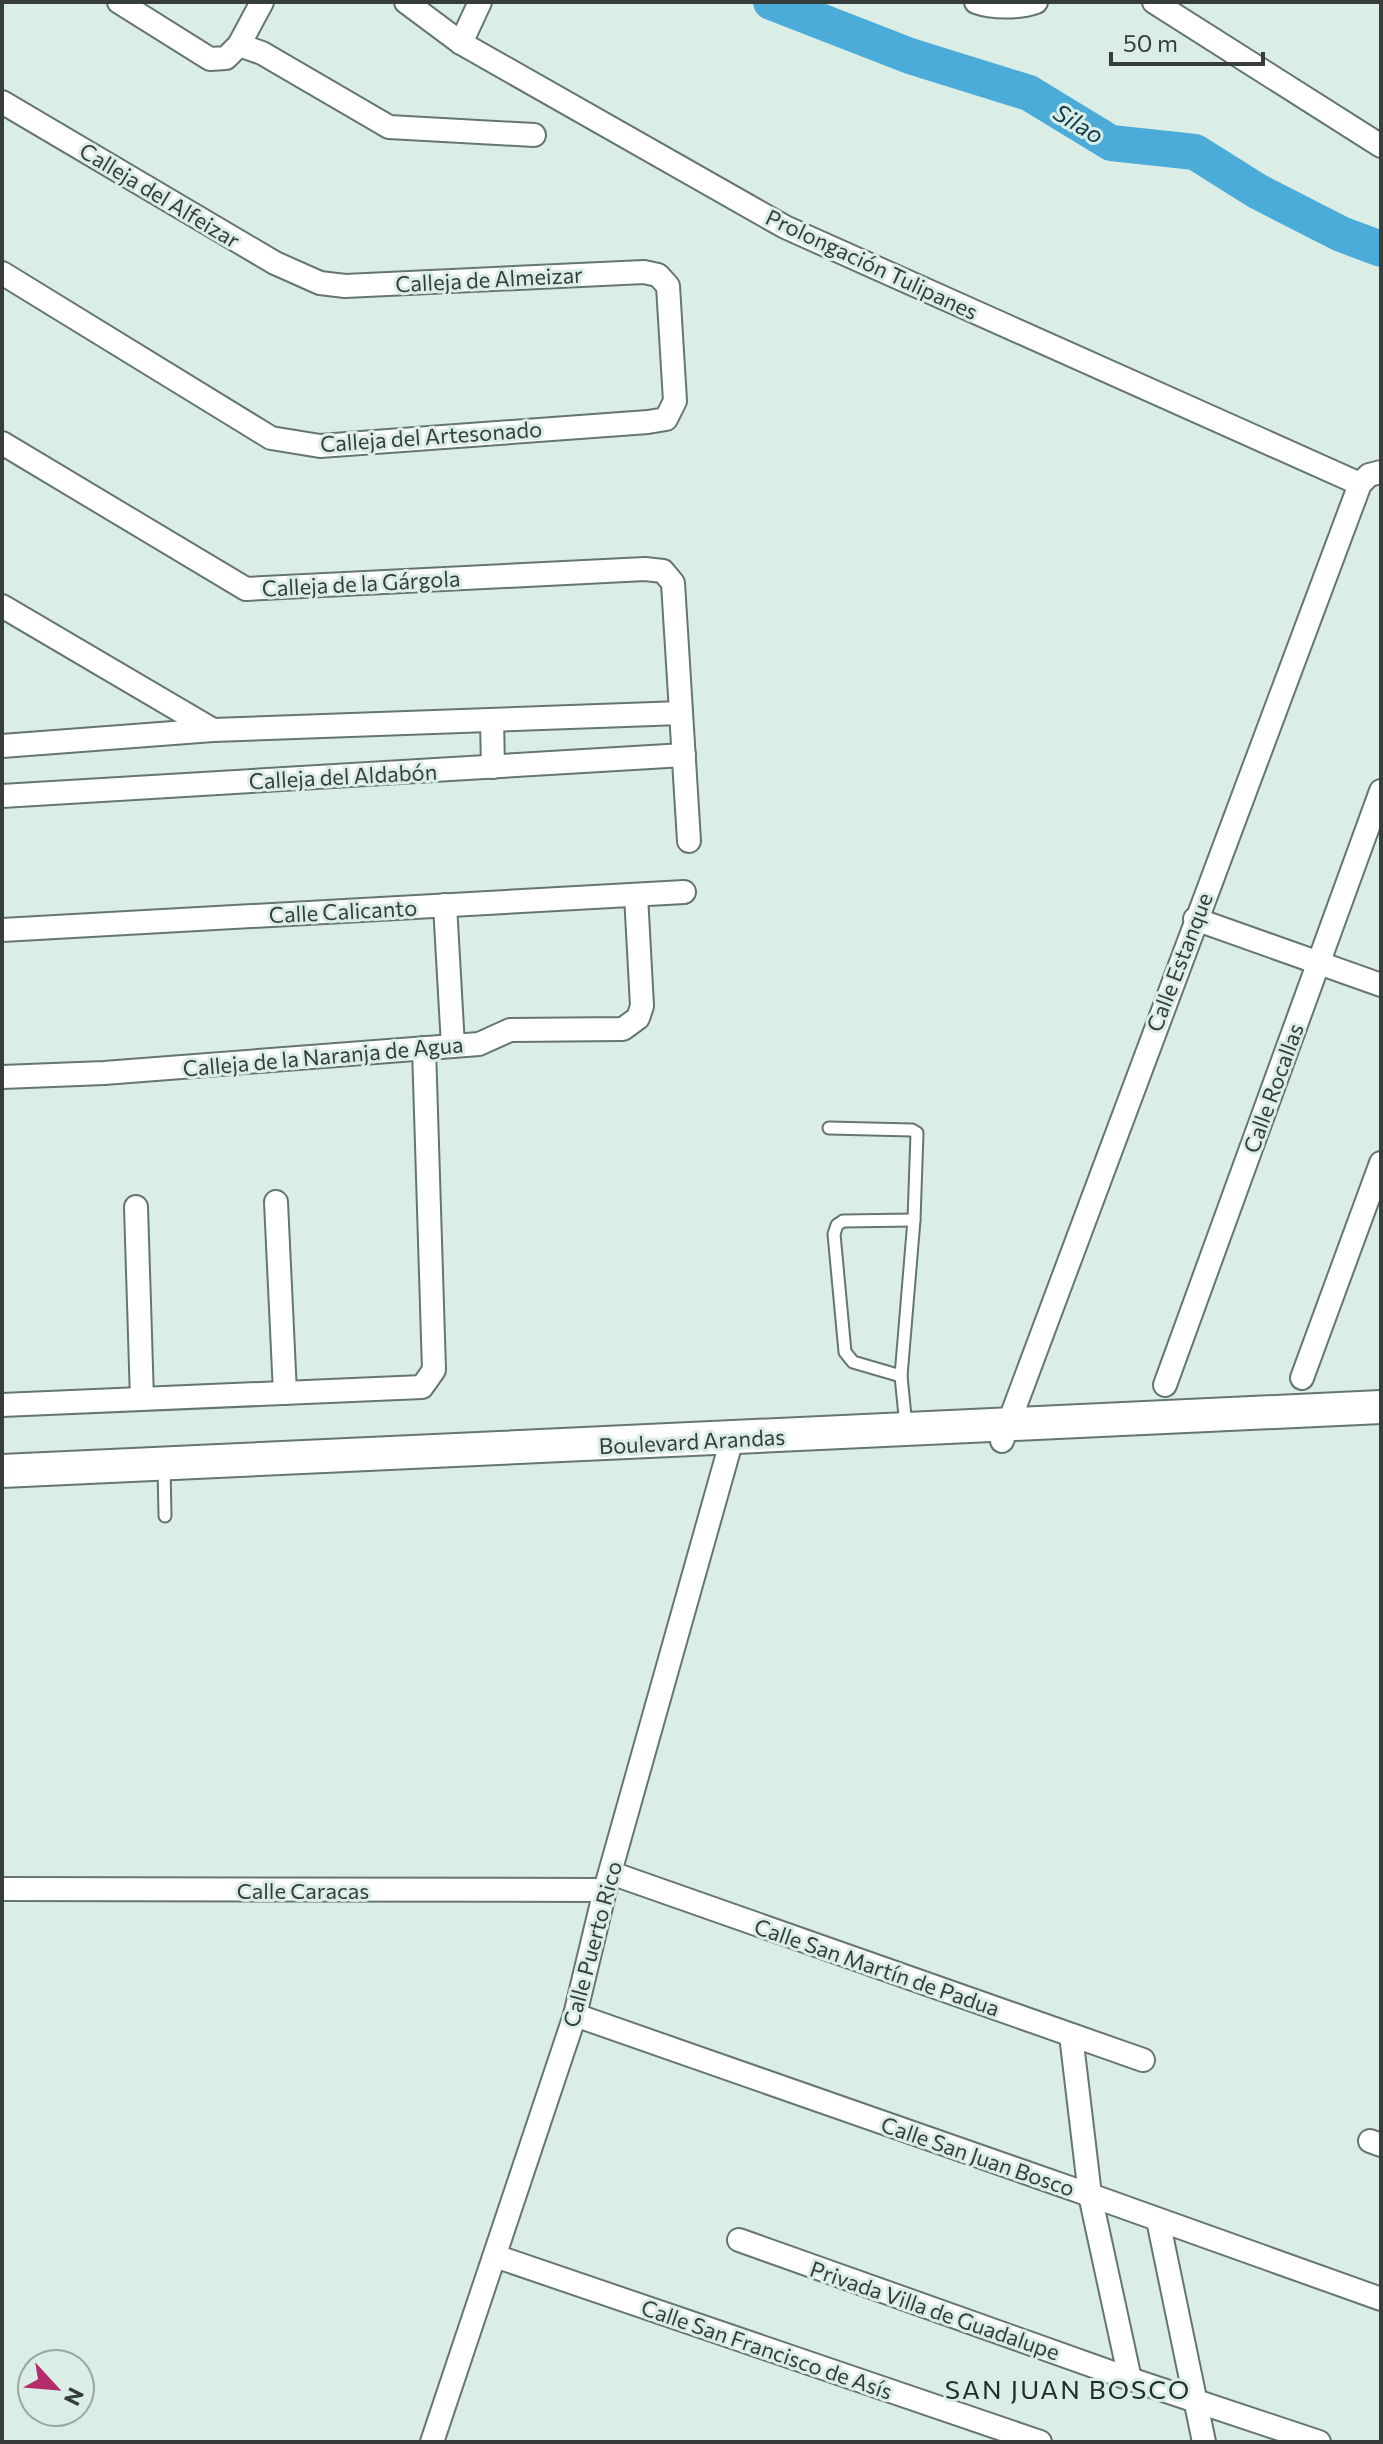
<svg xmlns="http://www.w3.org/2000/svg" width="1383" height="2444" font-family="Commissioner,sans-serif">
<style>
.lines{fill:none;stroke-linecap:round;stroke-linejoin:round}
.river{stroke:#4cacd9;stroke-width:36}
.lane-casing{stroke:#65766e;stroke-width:15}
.street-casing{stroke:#65766e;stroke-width:26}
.secondary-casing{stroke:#65766e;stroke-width:36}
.lane{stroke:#fff;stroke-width:11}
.street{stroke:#fff;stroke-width:22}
.secondary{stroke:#fff;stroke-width:32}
.labels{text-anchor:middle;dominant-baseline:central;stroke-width:6;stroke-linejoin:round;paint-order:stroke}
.street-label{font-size:22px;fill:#363d3a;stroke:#dbeee5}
.water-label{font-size:24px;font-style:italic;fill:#113c4f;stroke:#dbeee5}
.quarter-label{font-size:26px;letter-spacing:2px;fill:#202f28;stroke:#dbeee5}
</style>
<rect width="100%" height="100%" fill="#dbeee5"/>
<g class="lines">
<!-- river -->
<polyline class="river" points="771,2 910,56 1029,93 1111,143 1195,152 1257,191 1341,234 1381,249"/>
<defs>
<g id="lane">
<polyline points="829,1128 912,1130 917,1133 914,1220 901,1376 906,1426"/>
<polyline points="901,1376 853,1362 845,1352 834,1234 837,1225 843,1221 914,1220"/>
<polyline points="164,1466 165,1516"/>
</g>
<g id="street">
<polyline points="119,2 210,59 226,58 239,45 262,53 389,127 534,135"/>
<polyline points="406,2 461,43 785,227 1360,484"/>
<path d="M976 2C992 8 1020 8 1036 2"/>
<polyline points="1154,2 1381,146"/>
<polyline points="461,43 480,2"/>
<polyline points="239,45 262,2"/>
<polyline points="2,102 275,263 320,283 345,286 644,272 658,275 668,286 675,401 666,419 648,422 320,446 271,438 2,273"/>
<polyline points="2,443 246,589 645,569 663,571 673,583 689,841"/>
<polyline points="2,606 213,730"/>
<polyline points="492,720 493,767"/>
<polyline points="2,746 213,730 681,713"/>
<polyline points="2,796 684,755"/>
<polyline points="445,905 453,1046"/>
<polyline points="1195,919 1381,985"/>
<polyline points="2,930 684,892"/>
<polyline points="2,1077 104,1073 453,1046 479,1044 510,1030 623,1029 638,1018 642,1006 636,895"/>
<polyline points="276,1202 285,1393"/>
<polyline points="136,1207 142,1399"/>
<polyline points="1302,1378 1381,1163"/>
<polyline points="1165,1385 1381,791"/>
<polyline points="2,1405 422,1387 434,1370 424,1048"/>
<polyline points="1002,1441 1360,484 1369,475 1381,472"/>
<polyline points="611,1873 1143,2060"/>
<polyline points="2,1889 605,1890"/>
<polyline points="575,2015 1090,2195 1381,2299"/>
<polyline points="1071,2035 1090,2195 1130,2379"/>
<polyline points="1370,2141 1381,2145"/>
<polyline points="1158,2220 1204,2442"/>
<polyline points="739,2240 1130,2379 1319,2442"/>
<polyline points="495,2256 1040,2442"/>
<polyline points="432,2442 575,2015 605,1890 732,1439"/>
</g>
<polyline id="secondary" points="2,1471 1381,1407"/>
</defs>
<!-- lane casing -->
<use href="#lane" class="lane-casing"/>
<!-- street casing -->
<use href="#street" class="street-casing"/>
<!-- secondary casing -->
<use href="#secondary" class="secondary-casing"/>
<!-- lane -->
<use href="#lane" class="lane"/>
<!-- street -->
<use href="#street" class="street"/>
<!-- secondary -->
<use href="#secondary" class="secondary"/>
</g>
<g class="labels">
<!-- street labels -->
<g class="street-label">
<text transform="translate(160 195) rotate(31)">Calleja del Alfeizar</text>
<text transform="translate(872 264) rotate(25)">Prolongación Tulipanes</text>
<text transform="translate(489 279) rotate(-3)">Calleja de Almeizar</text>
<text transform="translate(431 436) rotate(-4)">Calleja del Artesonado</text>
<text transform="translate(361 583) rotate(-3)">Calleja de la Gárgola</text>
<text transform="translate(343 776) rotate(-3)">Calleja del Aldabón</text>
<text transform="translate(343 911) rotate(-3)">Calle Calicanto</text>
<text transform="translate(1179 962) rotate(-69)">Calle Estanque</text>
<text transform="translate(323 1056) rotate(-5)">Calleja de la Naranja de Agua</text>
<text transform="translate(1273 1088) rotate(-70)">Calle Rocallas</text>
<text transform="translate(692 1441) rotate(-3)">Boulevard Arandas</text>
<text x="303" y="1890">Calle Caracas</text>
<text transform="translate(592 1944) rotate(-75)">Calle Puerto Rico</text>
<text transform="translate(877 1967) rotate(19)">Calle San Martín de Padua</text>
<text transform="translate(978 2156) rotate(19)">Calle San Juan Bosco</text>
<text transform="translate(935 2310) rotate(19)">Privada Villa de Guadalupe</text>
<text transform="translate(767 2349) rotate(19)">Calle San Francisco de Asís</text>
</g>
<!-- water labels -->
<g class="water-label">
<text transform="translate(1079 123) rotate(31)">Silao</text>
</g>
<!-- quarter labels -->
<g class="quarter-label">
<text x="1068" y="2388">SAN JUAN BOSCO</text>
</g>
</g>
<!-- border -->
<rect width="1383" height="2444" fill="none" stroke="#363d3a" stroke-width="8"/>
<!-- north arrow -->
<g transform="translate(56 2388) rotate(116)"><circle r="38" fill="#dbeee5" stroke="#99a7a1" stroke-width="2"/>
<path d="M0-6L14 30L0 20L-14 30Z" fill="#b52c6b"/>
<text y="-12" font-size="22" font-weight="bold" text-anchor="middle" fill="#363d3a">N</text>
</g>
<!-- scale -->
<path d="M1111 52v12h152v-12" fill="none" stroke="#363d3a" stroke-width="4"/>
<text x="1123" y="52" font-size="24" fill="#363d3a" stroke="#dbeee5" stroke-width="6" paint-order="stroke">50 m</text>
</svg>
